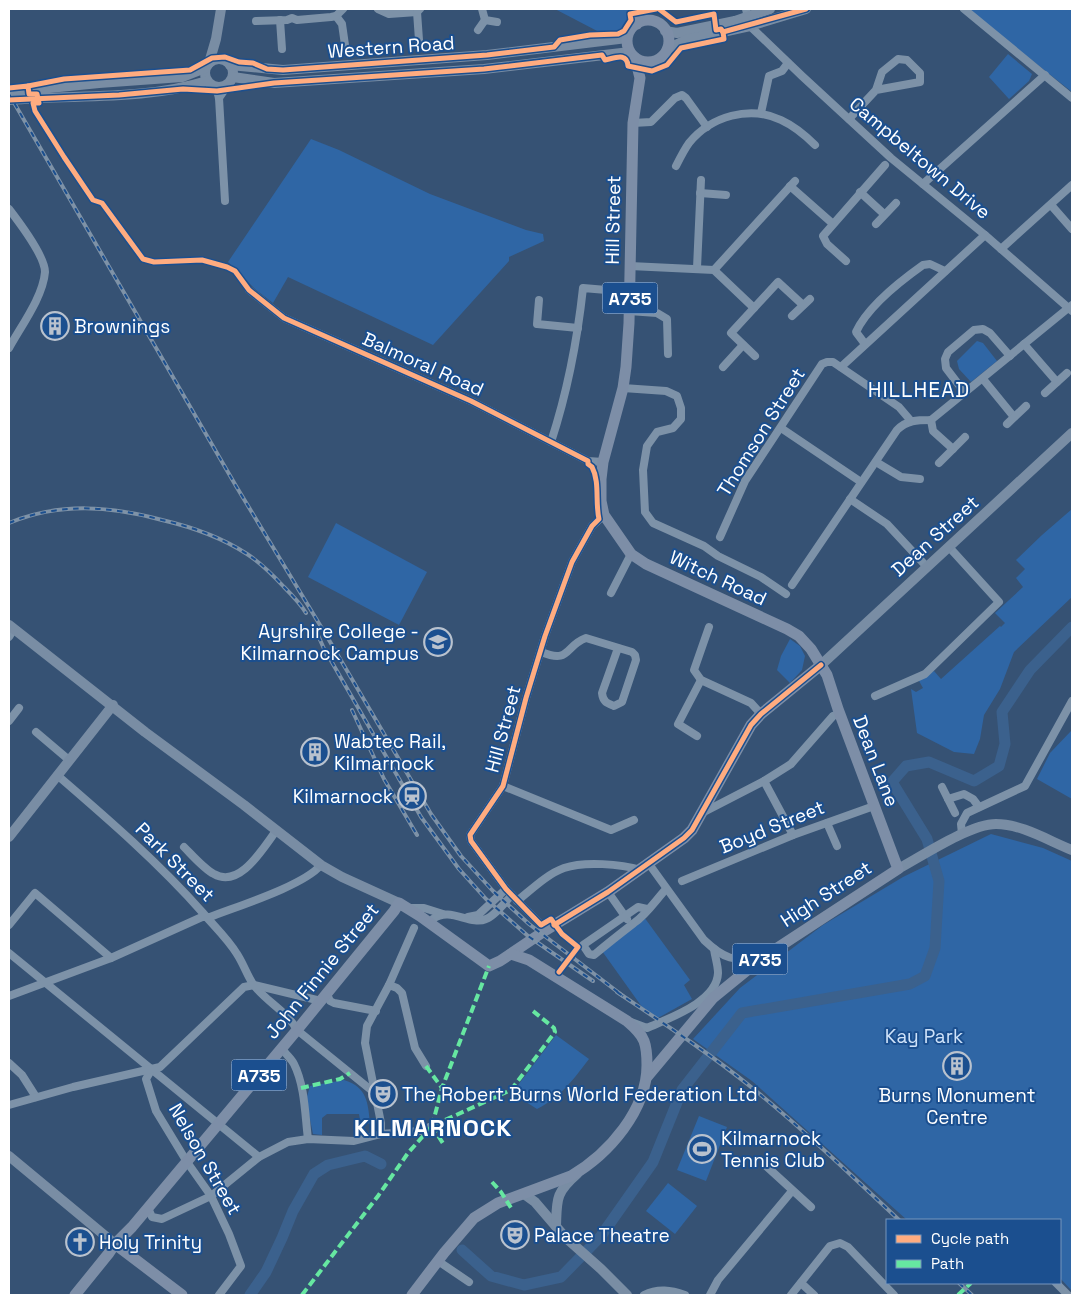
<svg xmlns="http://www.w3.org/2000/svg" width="1081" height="1304" font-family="'Space Grotesk',sans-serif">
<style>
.green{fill:#2f66a5}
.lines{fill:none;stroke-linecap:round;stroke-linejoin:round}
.river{stroke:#3b618d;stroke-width:11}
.street{stroke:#7d92a8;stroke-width:8}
.secondary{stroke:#798da4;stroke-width:10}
.primary{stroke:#7d8ea7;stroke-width:11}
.rail-casing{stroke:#7e92a7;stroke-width:4}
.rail{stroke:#1b4f8f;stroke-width:2;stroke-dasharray:5.5;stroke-linecap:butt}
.quiet{stroke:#66e7a1;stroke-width:4;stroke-dasharray:8 4;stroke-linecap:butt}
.cycleway-casing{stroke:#1b4f8f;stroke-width:8}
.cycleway{stroke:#ffac80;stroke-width:5}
.labels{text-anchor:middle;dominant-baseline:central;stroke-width:4;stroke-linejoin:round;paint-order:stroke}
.shield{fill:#1b4f8f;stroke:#bbcadd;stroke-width:1}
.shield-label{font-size:18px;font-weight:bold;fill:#fff}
.street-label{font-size:19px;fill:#fff;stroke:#1b4f8f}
.poi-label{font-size:19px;fill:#fff;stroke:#1b4f8f;text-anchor:start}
.park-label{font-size:19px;fill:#cfe3fa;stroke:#1b4f8f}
.quarter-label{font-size:21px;letter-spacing:1px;fill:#fff;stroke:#1b4f8f}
.district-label{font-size:24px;font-weight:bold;letter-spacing:1px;fill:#fff;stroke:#1b4f8f}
</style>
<rect width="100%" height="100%" fill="#365274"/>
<!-- green -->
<g class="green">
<polygon points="555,9 628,9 628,19 623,25 621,31 601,33"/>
<polygon points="967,9 1072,9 1072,92"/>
<polygon points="1008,54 1032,74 1029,81 1009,99 989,77"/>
<polygon points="311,139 339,150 430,194 526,230 543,234 544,241 509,257 509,261 433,345 288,277 273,303 256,290 228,262"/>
<polygon points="977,341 983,343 997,361 971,382 959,369 957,361"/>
<polygon points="1072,509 1072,597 1014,652 1000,689 984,715 980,739 974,754 954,752 917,733 911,689 916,692 923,688 919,681 921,678 934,671 941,679 1000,626 1001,627 1005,623 995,613 1023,587 1016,578 1025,569 1016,560 1042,535"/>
<polygon points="336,523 427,572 399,625 308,577"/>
<polygon points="790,639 800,646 805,656 802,670 790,683 777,670 781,656"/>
<polygon points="1072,730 1072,799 1037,779 1050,753"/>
<polygon points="991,834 1043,848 1072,861 1072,1291 1060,1278 1060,1220 907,1220 752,1081 693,1039 740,988 823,925 903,877"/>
<polygon points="644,917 690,980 684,985 692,999 658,1018 642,1007 602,951"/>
<path d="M556 1035 589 1059C572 1081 561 1097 537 1109L512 1093Z"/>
<path d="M344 1080C367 1087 368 1102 370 1124L360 1120 359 1114H327L322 1118V1135L313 1134 306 1100 310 1086Z"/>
<polygon points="699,1116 727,1127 706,1181 677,1170"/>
<polygon points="668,1183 697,1206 675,1234 646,1211"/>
</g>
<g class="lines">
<!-- river -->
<g class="river">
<polyline points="462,1250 491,1276 524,1285 561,1277 601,1236 653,1162 682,1090 742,1013 910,984 925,976 935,948 939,881 927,839 892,782 906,766 929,762 974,781 999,766 1005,744 1002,712 1030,670 1072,627"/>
<polyline points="250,1295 266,1272 282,1238 293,1211 314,1174 328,1165 365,1156 381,1164"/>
</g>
<!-- street -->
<g class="street">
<polyline points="378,9 389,14 417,12 420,9"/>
<polyline points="482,9 485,20 497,22"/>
<polyline points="746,9 750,26 802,76 891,158 985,235 1072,311"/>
<polyline points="964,9 1072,98"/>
<polyline points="417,12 419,40"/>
<polyline points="336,16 342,24 345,45"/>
<polyline points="280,20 282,49"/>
<polyline points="256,21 287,20 292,18 297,20 331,17 336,16 343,9"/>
<polyline points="478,30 485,20"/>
<polyline points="214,87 217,91 219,98 225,201"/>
<polyline points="219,98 228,85"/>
<polyline points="761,113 769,76 782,71 788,63"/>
<polyline points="849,119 876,90 882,72 898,59 907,60 920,73 920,82 876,90"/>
<polyline points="633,123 651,122 675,98 682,95 686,98 707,127"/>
<path d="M676 166C680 158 684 150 689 143 711 116 750 105 781 120 794 126 805 135 815 145"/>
<polyline points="923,184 1045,75"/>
<polyline points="790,186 832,223"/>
<polyline points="860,192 884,214"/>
<polyline points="700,193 726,195"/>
<polyline points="1051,205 1072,229"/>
<path d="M9 209C19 222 45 256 45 272 43 297 21 326 9 348"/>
<polyline points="876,224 896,203"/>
<polyline points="1001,249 1072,185"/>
<polyline points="846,261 827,244 823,236 885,165"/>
<polyline points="630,266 714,270 754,308"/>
<polyline points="697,268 701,180"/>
<polyline points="714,270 795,181"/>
<polyline points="249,290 284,318 471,401 588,461 603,462"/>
<polyline points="539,300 537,324 578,328"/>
<polyline points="629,311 657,313 667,319 668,354"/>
<polyline points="792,316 810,299"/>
<path d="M865 344 856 332C868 306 899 282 923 265L930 264 945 271"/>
<polyline points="1024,344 1057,382"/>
<polyline points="755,356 731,333 778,282 803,305"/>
<polyline points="723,367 743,345"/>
<polyline points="841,367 985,235"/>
<polyline points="983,379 1014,417"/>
<polyline points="623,388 666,391 677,396 681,408 681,419 673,428 657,432 647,446 643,470 645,512 653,523 704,546 718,556 761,577 786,594"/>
<polyline points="965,393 946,368 945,359 948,352 974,330 983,329 990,333 1010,356"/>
<polyline points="1045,393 1067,373"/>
<polyline points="931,420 933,431 953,449"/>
<polyline points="1007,424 1026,406"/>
<polyline points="781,428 861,482"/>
<path d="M551 442C568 390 577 343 583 288L630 292"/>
<polyline points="876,462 901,477 920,479"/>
<polyline points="939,463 965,437"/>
<polyline points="850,499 887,524 927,567"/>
<polyline points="720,537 745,481 822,364 827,362 833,362 899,407 911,421"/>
<path d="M792 585 897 430C907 420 917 420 931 420L1072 305"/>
<polyline points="611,593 631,554"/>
<polyline points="709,627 694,670 701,680 751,703 761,714"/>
<polyline points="9,637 14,629"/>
<path d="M541 652C571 664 564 646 586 638L632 652 635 655 636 660 622 702 614 706C607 703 603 702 602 693L618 648"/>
<polyline points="875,696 925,674 999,602 949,547"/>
<polyline points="9,721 19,708"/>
<polyline points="36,732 69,760"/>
<polyline points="697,736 678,724 701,680"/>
<path d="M57 775C108 819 159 863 203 913 214 926 228 939 237 954 243 963 247 975 253 984 265 1001 288 1012 297 1030L376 1094"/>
<polyline points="764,781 793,835"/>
<polyline points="503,786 611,830 634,820"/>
<polyline points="942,787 955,813"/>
<polyline points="948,799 964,794 973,799 979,807"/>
<polyline points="702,813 764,781 791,764 833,716"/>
<polyline points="827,823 837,846"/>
<polyline points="962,834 961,824 967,813 1025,786 1072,701"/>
<path d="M184 847C192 855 204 869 214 874 240 889 263 848 276 831"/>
<path d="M649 864 704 940C726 961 733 960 762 958"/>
<polyline points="682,881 793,835 874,806"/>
<polyline points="608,892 627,919"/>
<path d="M517 901C531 890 547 874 564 868 584 861 621 864 641 870"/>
<polyline points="408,908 424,908 443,914"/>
<path d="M647 909 638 907 583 945 589 954 594 955C607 944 621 933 634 923 646 915 656 900 666 889"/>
<polyline points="468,917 478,915 506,889"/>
<path d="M432 924 433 919C450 906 470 926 486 919 495 916 505 902 512 895"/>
<polyline points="9,925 35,893 111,958"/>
<polyline points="546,930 506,889 471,841 470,835 503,786 526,698 545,636 572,562 592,526 604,515"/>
<polyline points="9,953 259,1157"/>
<polyline points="389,985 397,988 402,993 415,1048 426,1066"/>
<polyline points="327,994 330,1001 334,1003 376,1011"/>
<path d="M9 996 111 958 202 917H210C238 906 303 886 321 865"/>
<path d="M631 1022 647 1028C669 1018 717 1002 718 973 718 965 715 957 714 949"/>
<path d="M282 1048C285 1054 291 1058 294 1064 305 1086 305 1115 308 1139"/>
<polyline points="9,1063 22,1075 36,1097"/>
<polyline points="152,1069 146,1079 156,1111 187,1162 211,1196 229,1234 241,1266 219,1295"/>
<polyline points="9,1105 73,1087 160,1067 244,987 254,985 321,1001"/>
<polyline points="381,1134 381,1123 365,1043 367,1026 389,985 414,928"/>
<polyline points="765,1165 811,1207"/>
<polyline points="148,1208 152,1217 162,1219 211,1196 259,1157 288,1142 308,1139 354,1141 381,1134 420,1131 432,1126"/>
<polyline points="438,1261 469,1282"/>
<polyline points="801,1283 814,1295"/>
<polyline points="1056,1283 1068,1295"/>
<path d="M644 1295C658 1288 671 1290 685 1295"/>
<polyline points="710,1295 718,1280 792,1191"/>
<polyline points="791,1295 830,1246 840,1243 848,1247 894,1295"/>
</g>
<!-- secondary -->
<g class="secondary">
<polyline points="665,31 677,33 735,21 770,9"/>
<polyline points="667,49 686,40 750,26 806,9"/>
<circle cx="219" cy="73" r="14"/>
<polyline points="209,63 216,39 221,9"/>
<polyline points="230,65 283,70 487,55 627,38"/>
<polyline points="233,77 274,83 484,69 630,52"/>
<polyline points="9,92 99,83 182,77 205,68"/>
<path d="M9 100C74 94 143 101 207 81"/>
<polyline points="9,625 145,732 244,805 321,865 342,877 399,903"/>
<polyline points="821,665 1072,433"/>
<polyline points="9,837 113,705"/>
<path d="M898 869C922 856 970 824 996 824 1022 824 1049 841 1072 850"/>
<polyline points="9,1156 115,1244"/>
<polyline points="524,1194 535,1202 565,1237 601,1269 627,1295"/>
<path d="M556 1226C557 1200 555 1193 577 1174"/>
</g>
<!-- primary -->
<g class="primary">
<circle cx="648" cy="41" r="21"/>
<polyline points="637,24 638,9"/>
<polyline points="635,58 640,78 633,123 629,323 626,367 623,388 603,462 601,479 601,501 604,515 631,554 646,564 787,629 799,636 811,649 827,675 838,709 898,869 762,958 713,998 647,1077"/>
<polyline points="115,1244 182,1295"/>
<polyline points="75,1295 109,1253 115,1244 132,1227 297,1030 394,911 399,903 420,916 489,966 500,961 546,930 608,892 684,838 692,830 751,725 761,714 821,665"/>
<path d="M412 1295 444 1253 474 1218 498 1203 571 1176C609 1154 647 1110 647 1065 647 1057 647 1049 644 1041 641 1033 634 1027 627 1021L529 960 511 954"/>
</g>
<defs>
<g id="rail">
<polyline points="9,94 236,486 329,640 431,814 461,856 493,891 529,924 623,996"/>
<path d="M9 523C60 502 110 506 162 520 192 527 221 537 247 554 261 563 273 575 284 587 292 595 300 603 306 613"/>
<polyline points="314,626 328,658"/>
<polyline points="326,652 421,817 459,869 486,899 528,936 593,981"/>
<polyline points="352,710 384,779 417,835"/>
<path d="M617 992C663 1023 709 1053 751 1087 803 1129 851 1175 899 1220"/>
<polyline points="959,1283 972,1295"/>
</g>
</defs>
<!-- rail casing -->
<use href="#rail" class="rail-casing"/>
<!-- rail -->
<use href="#rail" class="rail"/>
<!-- quiet -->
<g class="quiet">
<polyline points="426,1066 442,1088"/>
<polyline points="301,1088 340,1079 350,1073"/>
<polyline points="432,1126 442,1088 489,966"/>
<polyline points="432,1126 444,1145"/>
<polyline points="492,1182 501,1192 513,1211"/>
<polyline points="302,1295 378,1196 408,1153 432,1126 511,1090 555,1032 554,1028 533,1011"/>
<polyline points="958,1295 971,1283"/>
</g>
<defs>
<g id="cycleway">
<polyline points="659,9 676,22 714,14 716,30 721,29 723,32"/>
<polyline points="723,32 806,9"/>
<polyline points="28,86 64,79 190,70 212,58 225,57 239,62 253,63 267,69 283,70 487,55 554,47 560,40 590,35 618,34 624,31 631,20 630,14 656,9"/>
<path d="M9 88 28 86 29 94H37L39 103H33L35 111 64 157 93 200 102 203 143 259 154 262 202 260 227 267 235 271 249 290 284 318 471 401 588 461V464L592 467C600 482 595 502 599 519L592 526 572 562 545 636 526 698 503 786 470 835 471 841 506 889 541 925 551 919 562 934 578 947 559 972"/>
<path d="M9 100 119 95 183 89 217 91 274 83 484 69 602 55 605 60C615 58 627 52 628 66L652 71 667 65 681 48 724 39 723 32"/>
<polyline points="554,925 608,892 684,838 692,830 751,725 761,714 821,665"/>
</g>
</defs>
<!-- cycleway casing -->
<use href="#cycleway" class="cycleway-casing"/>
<!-- cycleway -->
<use href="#cycleway" class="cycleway"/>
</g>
<!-- icons -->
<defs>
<symbol id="building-ring" viewBox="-11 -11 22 22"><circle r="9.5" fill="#1b4f8f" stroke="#b9c2ce" stroke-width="1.5"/><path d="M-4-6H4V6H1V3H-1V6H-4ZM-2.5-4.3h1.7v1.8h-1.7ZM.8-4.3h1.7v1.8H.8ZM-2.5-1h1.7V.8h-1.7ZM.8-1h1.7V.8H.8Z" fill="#b9c2ce"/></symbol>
<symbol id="university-ring" viewBox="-11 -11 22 22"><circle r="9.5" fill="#1b4f8f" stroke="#b9c2ce" stroke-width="1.5"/><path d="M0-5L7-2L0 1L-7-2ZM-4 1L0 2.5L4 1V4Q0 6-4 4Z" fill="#b9c2ce"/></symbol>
<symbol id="station-ring" viewBox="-11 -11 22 22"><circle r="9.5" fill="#1b4f8f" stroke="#b9c2ce" stroke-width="1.5"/><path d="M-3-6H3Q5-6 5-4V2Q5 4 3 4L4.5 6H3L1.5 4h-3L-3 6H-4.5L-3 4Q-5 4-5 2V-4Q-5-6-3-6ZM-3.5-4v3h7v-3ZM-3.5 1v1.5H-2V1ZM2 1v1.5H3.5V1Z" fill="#b9c2ce"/></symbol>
<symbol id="theatre-ring" viewBox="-11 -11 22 22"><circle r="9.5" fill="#1b4f8f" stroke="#b9c2ce" stroke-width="1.5"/><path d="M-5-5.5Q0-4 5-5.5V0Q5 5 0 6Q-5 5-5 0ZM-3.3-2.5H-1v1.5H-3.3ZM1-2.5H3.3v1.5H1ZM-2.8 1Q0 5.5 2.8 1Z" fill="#b9c2ce"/></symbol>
<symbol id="stadium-ring" viewBox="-11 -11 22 22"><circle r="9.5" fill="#1b4f8f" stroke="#b9c2ce" stroke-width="1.5"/><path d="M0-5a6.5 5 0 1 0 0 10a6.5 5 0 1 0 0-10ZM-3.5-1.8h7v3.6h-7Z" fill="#b9c2ce"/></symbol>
<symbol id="church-ring" viewBox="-11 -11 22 22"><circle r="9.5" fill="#1b4f8f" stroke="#b9c2ce" stroke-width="1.5"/><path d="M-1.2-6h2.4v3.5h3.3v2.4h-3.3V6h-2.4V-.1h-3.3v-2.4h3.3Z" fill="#b9c2ce"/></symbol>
</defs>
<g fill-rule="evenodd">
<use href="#building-ring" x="39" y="310" width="32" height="32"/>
<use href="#university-ring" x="422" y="626" width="32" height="32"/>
<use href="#building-ring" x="299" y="736" width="32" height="32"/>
<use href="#station-ring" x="396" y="780" width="32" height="32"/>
<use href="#building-ring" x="941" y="1050" width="32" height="32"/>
<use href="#theatre-ring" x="367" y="1078" width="32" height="32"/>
<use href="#stadium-ring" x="686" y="1133" width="32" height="32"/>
<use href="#theatre-ring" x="499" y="1219" width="32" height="32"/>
<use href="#church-ring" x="64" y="1226" width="32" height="32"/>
</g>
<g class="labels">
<!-- shield labels -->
<g class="shield">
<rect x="602.5" y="282.5" width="55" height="31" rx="4"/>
<rect x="732.5" y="943.5" width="55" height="31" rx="4"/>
<rect x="231.5" y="1059.5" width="55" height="31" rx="4"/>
</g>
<g class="shield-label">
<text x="630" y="298">A735</text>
<text x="760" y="959">A735</text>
<text x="259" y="1075">A735</text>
</g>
<!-- street labels -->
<g class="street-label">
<text transform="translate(391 47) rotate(-4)">Western Road</text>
<text transform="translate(920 158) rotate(40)">Campbeltown Drive</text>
<text transform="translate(613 220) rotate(-89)">Hill Street</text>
<text transform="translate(423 364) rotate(24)">Balmoral Road</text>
<text transform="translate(761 432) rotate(-58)">Thomson Street</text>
<text transform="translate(935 536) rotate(-42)">Dean Street</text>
<text transform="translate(718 578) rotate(25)">Witch Road</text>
<text transform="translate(503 729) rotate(-75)">Hill Street</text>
<text transform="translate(876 761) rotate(69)">Dean Lane</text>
<text transform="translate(772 827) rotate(-22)">Boyd Street</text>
<text transform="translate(175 862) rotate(45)">Park Street</text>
<text transform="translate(826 894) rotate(-33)">High Street</text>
<text transform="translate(322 971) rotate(-51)">John Finnie Street</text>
<text transform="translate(205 1159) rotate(60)">Nelson Street</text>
</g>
<!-- poi labels -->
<g class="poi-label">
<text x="74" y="326">Brownings</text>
<text x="419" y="631" text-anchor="end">Ayrshire College -<tspan x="419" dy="22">Kilmarnock Campus</tspan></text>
<text x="334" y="741">Wabtec Rail,<tspan x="334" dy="22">Kilmarnock</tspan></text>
<text x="393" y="796" text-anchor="end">Kilmarnock</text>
<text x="402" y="1094">The Robert Burns World Federation Ltd</text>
<text x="957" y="1095" text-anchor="middle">Burns Monument<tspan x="957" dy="22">Centre</tspan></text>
<text x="721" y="1138">Kilmarnock<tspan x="721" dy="22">Tennis Club</tspan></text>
<text x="534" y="1235">Palace Theatre</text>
<text x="99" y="1242">Holy Trinity</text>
</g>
<!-- park labels -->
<g class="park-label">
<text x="924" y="1036">Kay Park</text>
</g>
<!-- quarter labels -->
<g class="quarter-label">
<text x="919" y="389">HILLHEAD</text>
</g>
<!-- district labels -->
<g class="district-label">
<text x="433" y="1127">KILMARNOCK</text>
</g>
</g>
<!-- border -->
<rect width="1081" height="1304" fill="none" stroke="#ffffff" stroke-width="20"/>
<!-- legend -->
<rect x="886" y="1219" width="175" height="65" fill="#1b4f8f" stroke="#7695bc"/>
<rect x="896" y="1235" width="25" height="8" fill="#ffac80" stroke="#7695bc"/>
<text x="931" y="1244" font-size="15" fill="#ffffff">Cycle path</text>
<rect x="896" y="1260" width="25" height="8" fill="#66e7a1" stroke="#7695bc"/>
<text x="931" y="1269" font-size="15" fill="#ffffff">Path</text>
</svg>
